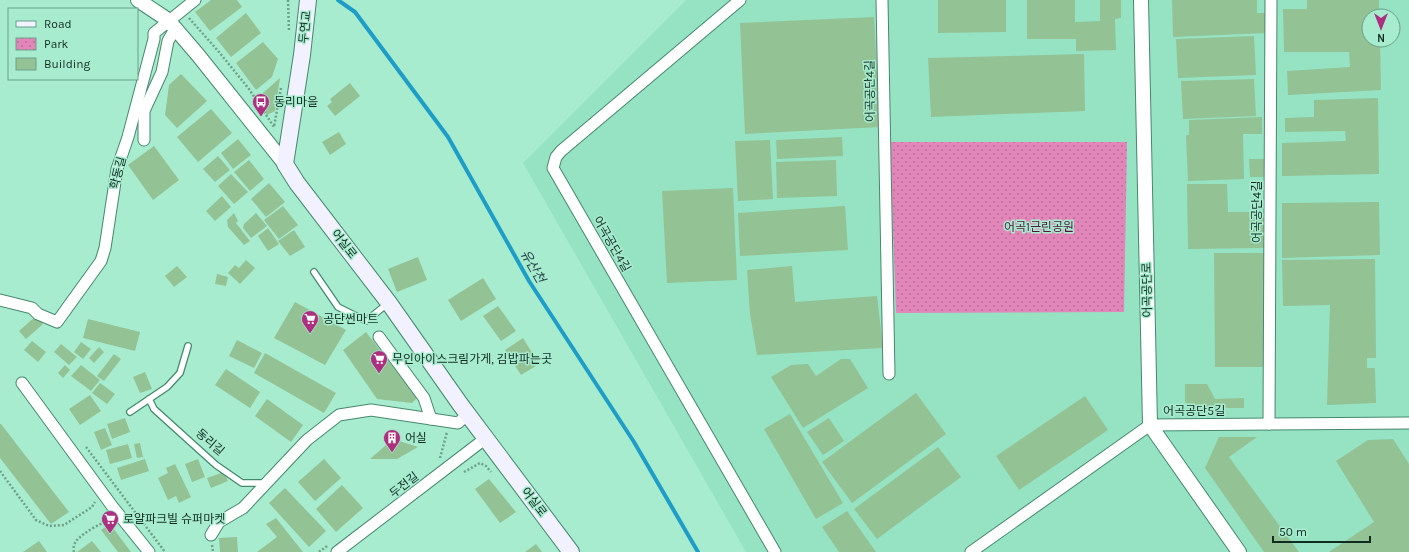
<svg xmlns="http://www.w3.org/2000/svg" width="1409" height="552" font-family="Karla,'Noto Sans KR',sans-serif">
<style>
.built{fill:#96e3c3;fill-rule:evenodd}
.park{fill:url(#park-dots)}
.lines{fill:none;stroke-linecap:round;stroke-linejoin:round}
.stream{stroke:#1e9ec7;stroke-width:4}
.building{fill:#93c295}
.service-casing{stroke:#45886e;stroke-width:8}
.minor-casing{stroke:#45886e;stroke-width:13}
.tertiary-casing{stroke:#45886e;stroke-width:16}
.secondary-casing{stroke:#45886e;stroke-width:18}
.path{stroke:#6ca08a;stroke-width:2.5;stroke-dasharray:2 2;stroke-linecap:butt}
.service{stroke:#fff;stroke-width:5.5}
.minor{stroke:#fff;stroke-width:11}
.tertiary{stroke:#fff;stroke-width:14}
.secondary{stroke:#f2f1ff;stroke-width:16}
.labels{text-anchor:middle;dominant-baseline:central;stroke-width:3;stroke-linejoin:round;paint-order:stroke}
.street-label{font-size:12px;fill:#102c21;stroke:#a8eccf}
.poi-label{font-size:12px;fill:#102c21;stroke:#a8eccf;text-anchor:start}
.park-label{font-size:12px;fill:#55133d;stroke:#a8eccf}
.water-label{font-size:13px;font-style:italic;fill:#27404a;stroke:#a8eccf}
</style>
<defs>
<pattern id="park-dots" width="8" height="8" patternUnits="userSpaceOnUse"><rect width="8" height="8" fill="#e286b9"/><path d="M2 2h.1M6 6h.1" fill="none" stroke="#b66e96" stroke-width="1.8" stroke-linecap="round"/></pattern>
</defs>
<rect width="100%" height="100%" fill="#a8eccf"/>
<!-- built -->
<path class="built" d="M686 0H1409V552H746L523 163ZM1369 16H1393V40H1369Z"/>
<!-- park -->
<polygon class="park" points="890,142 1127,142 1124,312 896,313"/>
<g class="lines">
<!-- stream -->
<polyline class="stream" points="338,0 355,12 448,137 529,281 634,442 698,552"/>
</g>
<!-- building -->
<g class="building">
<polygon points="211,0 237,0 242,7 210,31 195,12"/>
<polygon points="938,0 1006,0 1006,32 938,33"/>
<polygon points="1027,0 1075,0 1075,22 1100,21 1100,0 1121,0 1121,18 1115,19 1116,50 1076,51 1076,39 1027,39"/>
<polygon points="1172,0 1257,0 1257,13 1266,13 1267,33 1173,37"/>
<polygon points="1307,0 1379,0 1379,16 1369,16 1369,40 1380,40 1381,90 1288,95 1287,71 1350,67 1349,52 1284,52 1283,9 1307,9"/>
<polygon points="246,13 261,33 231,57 216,38"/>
<polygon points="874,17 880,127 745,134 740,23"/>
<polygon points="1254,36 1256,75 1178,78 1176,39"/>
<polygon points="263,42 278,59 272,77 256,90 236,63"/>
<polygon points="1084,54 1085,111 931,117 928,58"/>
<polygon points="181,74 207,101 177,128 165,115 169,85"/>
<polygon points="280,78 275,111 267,115 256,99"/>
<polygon points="1254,79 1256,116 1183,119 1181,81"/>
<polygon points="350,83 360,96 335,116 327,106 332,102 330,99"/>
<polygon points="1378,98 1379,174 1282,176 1282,143 1346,141 1345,131 1285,132 1285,118 1314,117 1314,100"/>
<polygon points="211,109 232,133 198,162 177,137"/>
<polygon points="1262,117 1262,134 1243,134 1244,179 1188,181 1186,135 1189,135 1189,120"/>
<polygon points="339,132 346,144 330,155 322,142"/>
<polygon points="842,137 843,156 777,159 776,140"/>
<polygon points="238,139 251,155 233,169 221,153"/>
<polygon points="770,140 773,199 738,201 735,141"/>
<polygon points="154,146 179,180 153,200 128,165"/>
<polygon points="218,156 230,170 215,182 203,169"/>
<polygon points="1249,159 1264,159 1265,177 1250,177"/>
<polygon points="249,160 264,179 250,191 234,172"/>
<polygon points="836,160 837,196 777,198 776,162"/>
<polygon points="231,174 248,192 234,204 218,186"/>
<polygon points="269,183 285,202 266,217 251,199"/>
<polygon points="1187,184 1227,184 1228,212 1265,212 1265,248 1188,249"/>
<polygon points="733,188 737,280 667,283 662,191"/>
<polygon points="222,196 231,207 215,221 206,211"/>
<polygon points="1379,202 1380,255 1282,258 1282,203"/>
<polygon points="283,206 298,225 279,239 264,220"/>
<polygon points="845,206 848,250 740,256 738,213"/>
<polygon points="234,213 238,221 236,223 250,241 244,245 228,227 227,220"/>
<polygon points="256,213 267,226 251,238 243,228 244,224"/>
<polygon points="268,228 279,244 268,251 258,236"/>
<polygon points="294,230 305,247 290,256 278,241"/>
<polygon points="1214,253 1267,253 1267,367 1215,367"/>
<polygon points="418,257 427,280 397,292 388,269"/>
<polygon points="1375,259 1376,358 1367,358 1367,368 1375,368 1376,403 1327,405 1330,305 1283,306 1282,260"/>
<polygon points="246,260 255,268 240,284 228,273 235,265 239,268"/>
<polygon points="177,266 187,277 174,287 165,276"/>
<polygon points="792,266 795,302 877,296 883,348 757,355 750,314 747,270"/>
<polygon points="217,274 228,277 226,286 215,284"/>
<polygon points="483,278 496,299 461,321 448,300"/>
<polygon points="295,302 346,330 325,365 274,338"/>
<polygon points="498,306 516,331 501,341 483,316"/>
<polygon points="36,316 43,324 26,339 19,331"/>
<polygon points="88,319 140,332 135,351 83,338"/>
<polygon points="366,332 417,398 412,403 377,399 343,350"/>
<polygon points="523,338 539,364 521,375 505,350"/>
<polygon points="237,340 262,353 254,368 229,356"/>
<polygon points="32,341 46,352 38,362 24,350"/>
<polygon points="81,342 91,349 83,359 74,352"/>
<polygon points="61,344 77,357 69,365 54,352"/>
<polygon points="99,347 104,352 94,363 89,358"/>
<polygon points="265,353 336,393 324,413 254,373"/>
<polygon points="114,354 121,359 104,381 97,376"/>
<polygon points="841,359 850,359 868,388 803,428 771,377 791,365 808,364 816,376"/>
<polygon points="65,365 70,370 63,378 58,373"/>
<polygon points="81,365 100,380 91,391 71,376"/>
<polygon points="226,369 260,392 250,408 215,385"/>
<polygon points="145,372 152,389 140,393 133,377"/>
<polygon points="100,383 115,394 107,404 92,393"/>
<polygon points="1185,384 1207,384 1215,399 1244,398 1244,408 1217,408 1217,413 1197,413 1185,402"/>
<polygon points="916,393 946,434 852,503 822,462"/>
<polygon points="90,395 101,411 80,425 69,409"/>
<polygon points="1085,396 1108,430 1019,490 996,456"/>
<polygon points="267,399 303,425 291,442 255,416"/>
<polygon points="790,414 843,503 816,519 764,429"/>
<polygon points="125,418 130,432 112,439 107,424"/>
<polygon points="829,418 844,441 823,455 807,432"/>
<polygon points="0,424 1,424 69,512 51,524 0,458"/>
<polygon points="105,428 112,445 101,450 94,432"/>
<polygon points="1219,437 1257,437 1229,457 1299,552 1264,552 1205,468"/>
<polygon points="393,439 418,447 397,459 370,459"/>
<polygon points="1393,439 1409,464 1409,552 1329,552 1374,522 1336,461 1368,440"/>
<polygon points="140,443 143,457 137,458 134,444"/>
<polygon points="128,444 132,458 110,464 106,450"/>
<polygon points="938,447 961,477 877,539 854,509"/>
<polygon points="145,459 149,471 121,480 117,468"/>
<polygon points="198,459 205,477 192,482 185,464"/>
<polygon points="324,459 341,478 315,501 298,482"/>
<polygon points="175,464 191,497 179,503 176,496 168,500 158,478 168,473 166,468"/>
<polygon points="224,472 228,481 211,488 207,478"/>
<polygon points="489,479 516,512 500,523 475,489"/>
<polygon points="342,485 363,508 336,532 316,509"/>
<polygon points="285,488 326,531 309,547 269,503"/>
<polygon points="847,511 876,552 839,552 822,527"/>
<polygon points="276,518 303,552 257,552 277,537 266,524"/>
<polygon points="110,524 131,552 118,552 101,530"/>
<polygon points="237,537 238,552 220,552 219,538"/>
<polygon points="39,541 47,552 23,552"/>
<polygon points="92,541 101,552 77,552"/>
<polygon points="536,544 542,552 525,552"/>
</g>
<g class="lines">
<defs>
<g id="service">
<polyline points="314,272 338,307 366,321 387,304"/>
<polyline points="149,399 154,409 216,465 242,483 266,483"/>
<polyline points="130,412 167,387 180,373 188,346"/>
</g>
<g id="minor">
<polyline points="740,0 561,151 556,157 553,168 775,552"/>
<polyline points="882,0 889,374"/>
<polyline points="144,140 144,111 162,72 168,41 175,29"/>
<polyline points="0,300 32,308 38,314 57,322 101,261 105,248 117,169 128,137 154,39 154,33 195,0"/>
<polyline points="379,337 424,398 431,419"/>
<polyline points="22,383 112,506 149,552"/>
<polyline points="1269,424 1271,0"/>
<polyline points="211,535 219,522 243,508 307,440 339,415 371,410 458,423 468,414"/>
<polyline points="337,552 486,438"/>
<polyline points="971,552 1150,425 1409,423"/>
</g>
<g id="tertiary">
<polyline points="138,0 168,20 198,55 285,164"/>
<polyline points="1141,0 1150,425 1239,552"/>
</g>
<polyline id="secondary" points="308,0 302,55 285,164 297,183 389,303 460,404 571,552"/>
</defs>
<!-- service casing -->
<use href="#service" class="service-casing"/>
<!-- minor casing -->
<use href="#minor" class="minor-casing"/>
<!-- tertiary casing -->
<use href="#tertiary" class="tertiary-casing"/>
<!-- secondary casing -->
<use href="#secondary" class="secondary-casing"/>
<!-- path -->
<g class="path">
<polyline points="288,0 289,32"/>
<polyline points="189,18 219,52 249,89 274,127 281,88"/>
<polyline points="86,447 165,552"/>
<polyline points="440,458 447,432"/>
<polyline points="0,471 36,520 49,526 64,525 92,507 95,502"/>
<polyline points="464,472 480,463 486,466 491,472"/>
<polyline points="212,545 213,552"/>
<path d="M74 552C73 548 74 543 77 540 82 534 103 521 110 521"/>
<polyline points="319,552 327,546"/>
</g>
<!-- service -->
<use href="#service" class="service"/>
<!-- minor -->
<use href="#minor" class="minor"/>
<!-- tertiary -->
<use href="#tertiary" class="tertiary"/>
<!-- secondary -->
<use href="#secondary" class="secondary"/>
</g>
<!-- icons -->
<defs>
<symbol id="bus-pin" viewBox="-11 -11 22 30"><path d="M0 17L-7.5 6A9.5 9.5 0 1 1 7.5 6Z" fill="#ad2f7f" stroke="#a8eccf"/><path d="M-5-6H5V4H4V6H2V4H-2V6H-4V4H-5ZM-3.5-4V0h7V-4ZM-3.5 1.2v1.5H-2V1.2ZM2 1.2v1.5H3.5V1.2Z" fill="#fff"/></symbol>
<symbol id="supermarket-pin" viewBox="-11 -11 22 30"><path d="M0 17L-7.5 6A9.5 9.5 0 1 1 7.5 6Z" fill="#ad2f7f" stroke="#a8eccf"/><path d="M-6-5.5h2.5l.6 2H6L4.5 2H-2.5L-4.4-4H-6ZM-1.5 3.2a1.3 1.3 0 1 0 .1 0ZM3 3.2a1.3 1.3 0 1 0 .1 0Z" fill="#fff"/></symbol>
<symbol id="building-pin" viewBox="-11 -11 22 30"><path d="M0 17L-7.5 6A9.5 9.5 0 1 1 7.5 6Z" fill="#ad2f7f" stroke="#a8eccf"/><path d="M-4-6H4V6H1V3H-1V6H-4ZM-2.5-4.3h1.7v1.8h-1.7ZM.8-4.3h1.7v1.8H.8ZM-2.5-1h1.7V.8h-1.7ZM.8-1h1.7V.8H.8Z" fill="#fff"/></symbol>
</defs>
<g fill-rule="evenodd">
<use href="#bus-pin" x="251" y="92" width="20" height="27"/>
<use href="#supermarket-pin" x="300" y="309" width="20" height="27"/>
<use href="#supermarket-pin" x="369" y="349" width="20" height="27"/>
<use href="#building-pin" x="382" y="428" width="20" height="27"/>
<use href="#supermarket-pin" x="100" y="509" width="20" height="27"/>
</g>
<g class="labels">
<!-- street labels -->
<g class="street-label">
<text transform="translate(305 27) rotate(-84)">두연교</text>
<text transform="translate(870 91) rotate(-91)">어곡공단4길</text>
<text transform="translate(118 173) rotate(-76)">학동길</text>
<text transform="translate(1257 212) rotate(-90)">어곡공단4길</text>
<text transform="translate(344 244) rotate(52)">어실로</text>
<text transform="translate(612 244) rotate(60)">어곡공단4길</text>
<text transform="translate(1147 290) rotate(-91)">어곡공단로</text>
<text x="1194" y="411">어곡공단5길</text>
<text transform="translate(210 442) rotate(41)">동리길</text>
<text transform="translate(404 485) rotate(-38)">두전길</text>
<text transform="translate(534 502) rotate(53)">어실로</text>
</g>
<!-- poi labels -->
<g class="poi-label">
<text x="274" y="102">동리마을</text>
<text x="323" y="319">공단썬마트</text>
<text x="392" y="359">무인아이스크림가게, 김밥파는곳</text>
<text x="405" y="438">어실</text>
<text x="123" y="519">로얄파크빌 슈퍼마켓</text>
</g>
<!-- park labels -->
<g class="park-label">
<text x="1039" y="227">어곡1근린공원</text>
</g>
<!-- water labels -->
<g class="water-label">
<text transform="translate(533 266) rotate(60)">유산천</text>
</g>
</g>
<!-- legend -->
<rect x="8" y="8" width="130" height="72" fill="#a8eccf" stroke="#6b9f89"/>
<rect x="16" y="21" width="20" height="6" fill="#f2f1ff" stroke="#6b9f89"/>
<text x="44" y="28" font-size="12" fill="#102c21">Road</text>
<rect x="16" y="38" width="20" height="12" fill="url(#park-dots)" stroke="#6b9f89"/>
<text x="44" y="48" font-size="12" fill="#102c21">Park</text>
<rect x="16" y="58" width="20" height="12" fill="#93c295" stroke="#6b9f89"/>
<text x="44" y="68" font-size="12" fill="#102c21">Building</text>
<!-- north arrow -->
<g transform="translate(1381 28) rotate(180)"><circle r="19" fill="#a8eccf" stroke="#6b9f89"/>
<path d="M0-3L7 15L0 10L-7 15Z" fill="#ad2f7f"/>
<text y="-6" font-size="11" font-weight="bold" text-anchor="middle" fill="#102c21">N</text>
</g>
<!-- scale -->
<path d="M1273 536v6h97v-6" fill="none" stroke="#102c21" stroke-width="2"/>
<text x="1279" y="536" font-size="12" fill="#102c21" stroke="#a8eccf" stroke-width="3" paint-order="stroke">50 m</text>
</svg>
